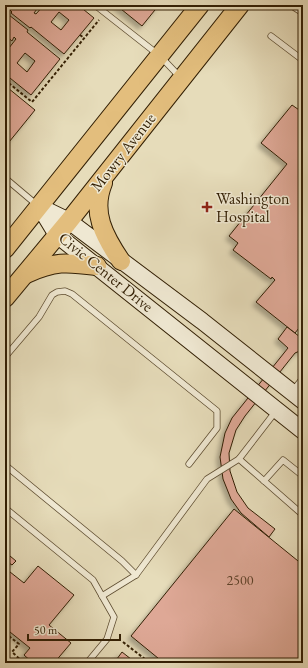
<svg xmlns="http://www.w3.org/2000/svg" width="308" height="668" font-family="'EB Garamond',serif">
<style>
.building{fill:#dea896;stroke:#321f04;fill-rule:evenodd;filter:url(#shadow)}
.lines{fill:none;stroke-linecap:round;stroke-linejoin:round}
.lane-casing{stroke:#5f4e32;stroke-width:7}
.secondary-casing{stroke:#321f04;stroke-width:18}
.primary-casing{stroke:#321f04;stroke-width:20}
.path{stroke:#321f04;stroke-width:2;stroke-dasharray:3 2;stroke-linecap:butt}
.lane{stroke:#efe8d2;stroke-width:5.5}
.secondary{stroke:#efe8d2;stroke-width:16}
.primary{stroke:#e3be7d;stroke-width:18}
.poi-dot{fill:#8f2418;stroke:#efe8d2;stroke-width:1.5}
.labels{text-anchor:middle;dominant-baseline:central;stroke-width:3;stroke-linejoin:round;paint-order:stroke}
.number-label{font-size:14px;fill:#5d4128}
.street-label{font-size:16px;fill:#321f04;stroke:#efe8d2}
.poi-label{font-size:16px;fill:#321f04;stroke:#efe8d2;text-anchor:start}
</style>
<defs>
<filter id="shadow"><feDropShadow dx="-3.5" dy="3.5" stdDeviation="2" flood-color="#0004"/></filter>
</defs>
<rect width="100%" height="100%" fill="#e6dcba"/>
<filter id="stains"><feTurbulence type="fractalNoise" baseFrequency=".005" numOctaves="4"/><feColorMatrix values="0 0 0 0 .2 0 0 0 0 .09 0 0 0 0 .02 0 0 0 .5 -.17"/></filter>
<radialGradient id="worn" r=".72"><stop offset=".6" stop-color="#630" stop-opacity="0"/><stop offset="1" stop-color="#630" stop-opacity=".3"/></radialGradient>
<!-- building -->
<g class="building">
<path d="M5 5H31L37 9 34 13 36 14 44 5H78L94 18 64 54 31 27 30 28 11 13 12 12ZM59 12 69 20 61 30 51 22Z"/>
<polygon points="116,5 159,5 142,26"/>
<path d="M5 14 8 17 9 15 28 30 27 32 60 59 31 95 5 74V53L16 39 14 37 12 41 5 35ZM25 53 35 61 27 72 17 63Z"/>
<polygon points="8,88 35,110 5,147 5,91"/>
<polygon points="292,105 302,112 303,110 303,323 295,333 256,302 275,280 272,277 271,279 233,250 238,243 229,236 287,164 261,143"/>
<polygon points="287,327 300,337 303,333 301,340 303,342 302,350 295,353 245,416 236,430 229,453 230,471 237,492 248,508 275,529 269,537 241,513 231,499 223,479 220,457 225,433 232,418 288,348 278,339"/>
<polygon points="234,509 303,565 303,663 164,663 131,636"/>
<polygon points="10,556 16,561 12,565 6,561"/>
<polygon points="38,566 74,595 49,625 71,643 54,663 33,663 24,655 30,648 5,628 5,568 24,583"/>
<polygon points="122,652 136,663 114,663"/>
</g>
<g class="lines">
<defs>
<g id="lane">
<polyline points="95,5 160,56 180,77"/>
<polyline points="295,8 303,13"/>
<polyline points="271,36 300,58 303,54"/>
<polyline points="5,178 37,205"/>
<polyline points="5,357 39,317 52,295 57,292 65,291 72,294 217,411 217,428 189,464"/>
<polyline points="292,392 303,378"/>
<polyline points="239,459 303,515"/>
<polyline points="5,465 122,561 136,575"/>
<polyline points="264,481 283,460 303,476"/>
<polyline points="5,508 93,580 114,617 107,639 87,663"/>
<polyline points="102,596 136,575 207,479 239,459 276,411"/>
</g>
<g id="secondary">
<polyline points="40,207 57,235 303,431"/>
<polyline points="40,207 69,221 78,228 202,321 303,401"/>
</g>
<g id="primary">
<path d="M103 183C91 212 104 236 121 261"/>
<polyline points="5,249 200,5"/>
<path d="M26 274C55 261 66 262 97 266"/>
<polyline points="5,298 69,221 240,5"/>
</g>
</defs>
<!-- lane casing -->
<use href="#lane" class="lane-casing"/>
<!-- secondary casing -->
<use href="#secondary" class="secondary-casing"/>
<!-- primary casing -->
<use href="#primary" class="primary-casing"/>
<!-- path -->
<g class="path">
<polyline points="80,35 84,38"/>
<polyline points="5,80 32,102 99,20"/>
<polyline points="5,633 19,644 12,652 24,663"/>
<polyline points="123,642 150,663"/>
</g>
<!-- lane -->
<use href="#lane" class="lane"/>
<!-- secondary -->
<use href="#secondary" class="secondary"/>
<!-- primary -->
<use href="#primary" class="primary"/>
</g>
<!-- markers -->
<path class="poi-dot" d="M205 201h4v4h4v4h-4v4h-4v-4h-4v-4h4z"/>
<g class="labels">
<!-- number labels -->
<g class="number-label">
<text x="240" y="580">2500</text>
</g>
<!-- street labels -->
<g class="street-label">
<text transform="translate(123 152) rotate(-52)">Mowry Avenue</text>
<text transform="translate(106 272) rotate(39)">Civic Center Drive</text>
</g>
<!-- poi labels -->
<g class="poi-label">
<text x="216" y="198">Washington<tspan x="216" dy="18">Hospital</tspan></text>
</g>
</g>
<!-- margin -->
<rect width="308" height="668" fill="none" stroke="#e6dcba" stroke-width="20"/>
<rect x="6" y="6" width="296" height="656" fill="none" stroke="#321f04" stroke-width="2"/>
<rect x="10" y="10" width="288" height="648" fill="none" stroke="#321f04"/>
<!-- scale -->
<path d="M28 634v6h92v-6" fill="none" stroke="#321f04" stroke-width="2"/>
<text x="34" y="634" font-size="12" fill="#321f04" stroke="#efe8d2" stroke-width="3" paint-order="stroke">50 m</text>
<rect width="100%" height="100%" filter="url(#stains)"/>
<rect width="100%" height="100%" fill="url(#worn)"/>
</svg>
